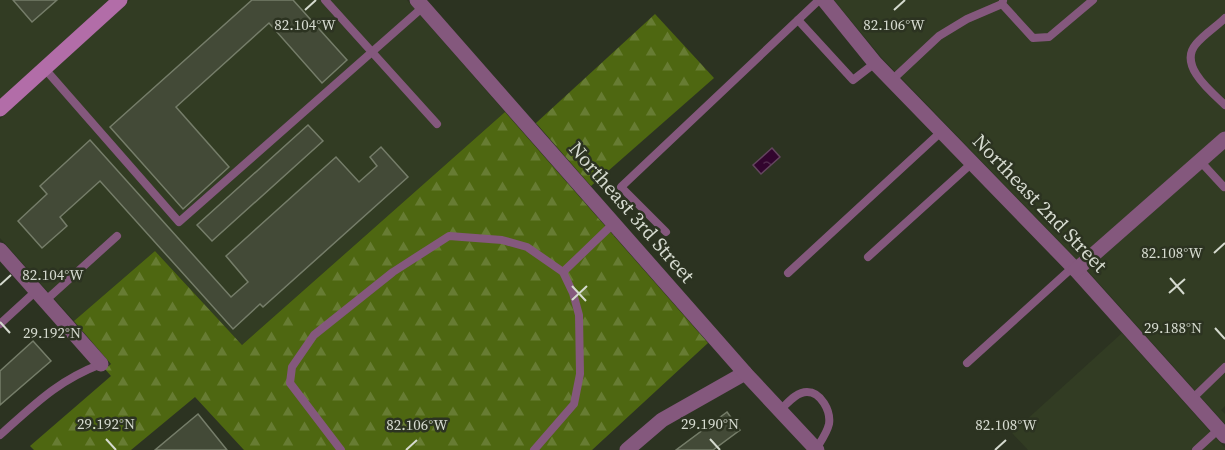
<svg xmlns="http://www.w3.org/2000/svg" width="1225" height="450" font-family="'Source Serif 4',serif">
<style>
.built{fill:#323c23}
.forest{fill:url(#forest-firs)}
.water{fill:url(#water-ripples);stroke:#63455e;stroke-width:1.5}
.building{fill:#434a37;stroke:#757d69;stroke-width:1.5}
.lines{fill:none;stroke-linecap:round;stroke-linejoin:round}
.service{stroke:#84587d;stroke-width:8}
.minor{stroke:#84587d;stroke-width:15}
.tertiary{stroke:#84587d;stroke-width:15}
.secondary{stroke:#b26da8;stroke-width:15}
.ticks{fill:none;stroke:#d5dacf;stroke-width:2}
.labels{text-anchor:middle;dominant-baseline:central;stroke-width:5;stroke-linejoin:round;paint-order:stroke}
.street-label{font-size:20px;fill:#d5dacf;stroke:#2c3321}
.ticks-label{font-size:15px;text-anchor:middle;fill:#d5dacf;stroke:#2c3321;stroke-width:5;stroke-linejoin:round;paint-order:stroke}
</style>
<defs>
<pattern id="forest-firs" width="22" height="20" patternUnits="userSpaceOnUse" patternTransform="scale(1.5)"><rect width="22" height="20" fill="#4e6711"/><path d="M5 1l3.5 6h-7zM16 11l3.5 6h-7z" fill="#677c33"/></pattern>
<pattern id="water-ripples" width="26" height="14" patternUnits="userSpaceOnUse" patternTransform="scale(1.5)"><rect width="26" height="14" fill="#32052e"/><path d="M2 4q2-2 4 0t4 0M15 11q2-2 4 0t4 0" fill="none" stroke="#4f294b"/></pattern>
</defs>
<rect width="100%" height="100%" fill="#2c3321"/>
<!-- built -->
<g class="built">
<polygon points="0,0 109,0 0,100"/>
<polygon points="130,0 407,0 505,112 242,345 155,251 74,321 0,238 0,119"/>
<polygon points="834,0 1225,0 1225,130 1077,260 881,57"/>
<polygon points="1225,148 1225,406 1221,410 1225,414 1225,424 1087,270"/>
<polygon points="1122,333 1225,448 1225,450 1028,450 1012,433"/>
</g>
<!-- forest -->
<g class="forest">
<polygon points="655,14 714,78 591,186 536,123"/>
<polygon points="505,112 708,343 592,450 244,450 195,397 131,450 34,450 30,446 111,376 105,369 111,364 74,321 155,251 242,345"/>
</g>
<!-- water -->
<polygon class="water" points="772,148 780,157 761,174 753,165"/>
<!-- building -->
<g class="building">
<polygon points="13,0 57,0 32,22"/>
<polygon points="252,0 293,0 347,60 322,83 269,23 176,107 229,167 183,209 110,127"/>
<polygon points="308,125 323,141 212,241 197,225"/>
<polygon points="90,140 231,297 248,282 226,256 336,157 359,182 377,166 370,157 381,147 408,177 263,307 260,304 233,329 100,181 60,217 67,226 42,248 18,221 47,194 40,186"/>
<polygon points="33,341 51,361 0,405 0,371"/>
<polygon points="727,412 740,430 713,450 676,450"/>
<polygon points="198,414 227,450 155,450"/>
</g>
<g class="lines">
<!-- service -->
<g class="service">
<polyline points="325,0 437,124"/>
<polyline points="1003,1 1002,4 1033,38 1049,37 1093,0"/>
<path d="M1225 18C1216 27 1204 34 1196 44 1178 65 1210 91 1225 105"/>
<polyline points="798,20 853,80 875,63"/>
<polyline points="45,69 179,222 423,7"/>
<polyline points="892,80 939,36 967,19 1002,4"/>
<polyline points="1200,161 1224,187"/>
<polyline points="666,232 621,187 819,0"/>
<polyline points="868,257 972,163"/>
<polyline points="563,272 613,224"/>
<polyline points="788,273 942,131"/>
<polyline points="45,301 117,236"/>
<polyline points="0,324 36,291"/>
<polyline points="967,363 1073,267"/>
<polyline points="1192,399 1225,367"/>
<path d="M780 410C787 404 796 392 807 392 821 392 831 411 829 424 827 433 821 441 816 449"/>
<path d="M0 435C35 404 57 381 101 364"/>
<polyline points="341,450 290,383 292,367 314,335 393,272 449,236 502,240 527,247 563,272 573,293 579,315 580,374 574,404 534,450"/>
<polyline points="1196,450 1219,429"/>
</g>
<!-- minor -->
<g class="minor">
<polyline points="824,0 875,63 1076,270 1225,436"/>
<polyline points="0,250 101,364"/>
<polyline points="1076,270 1225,139"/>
<polyline points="627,450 662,420 745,373"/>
</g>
<!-- tertiary -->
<polyline class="tertiary" points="417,0 745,373 817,450"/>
<!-- secondary -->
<polyline class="secondary" points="0,109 120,0"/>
</g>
<!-- ticks -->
<path class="ticks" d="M305 10 316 0M894 10 905 0M1214 253 1225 243M1170 278 1184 294M0 285 11 275M572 286 586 301M1169 293 1185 279M572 300 587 286M0 322 10 333M1215 328 1225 339M106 439 116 450M710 439 720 450M406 450 417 440M995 450 1006 440"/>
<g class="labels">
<!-- street labels -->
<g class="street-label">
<text transform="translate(1040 203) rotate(46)">Northeast 2nd Street</text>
<text transform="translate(632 212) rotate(49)">Northeast 3rd Street</text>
</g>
</g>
<g class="ticks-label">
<text x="305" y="30">82.104°W</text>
<text x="894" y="30">82.106°W</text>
<text x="1172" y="258">82.108°W</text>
<text x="53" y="280">82.104°W</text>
<text x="1173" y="333">29.188°N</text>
<text x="52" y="338">29.192°N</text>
<text x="106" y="429">29.192°N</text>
<text x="710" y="429">29.190°N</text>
<text x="417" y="430">82.106°W</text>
<text x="1006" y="430">82.108°W</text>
</g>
</svg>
